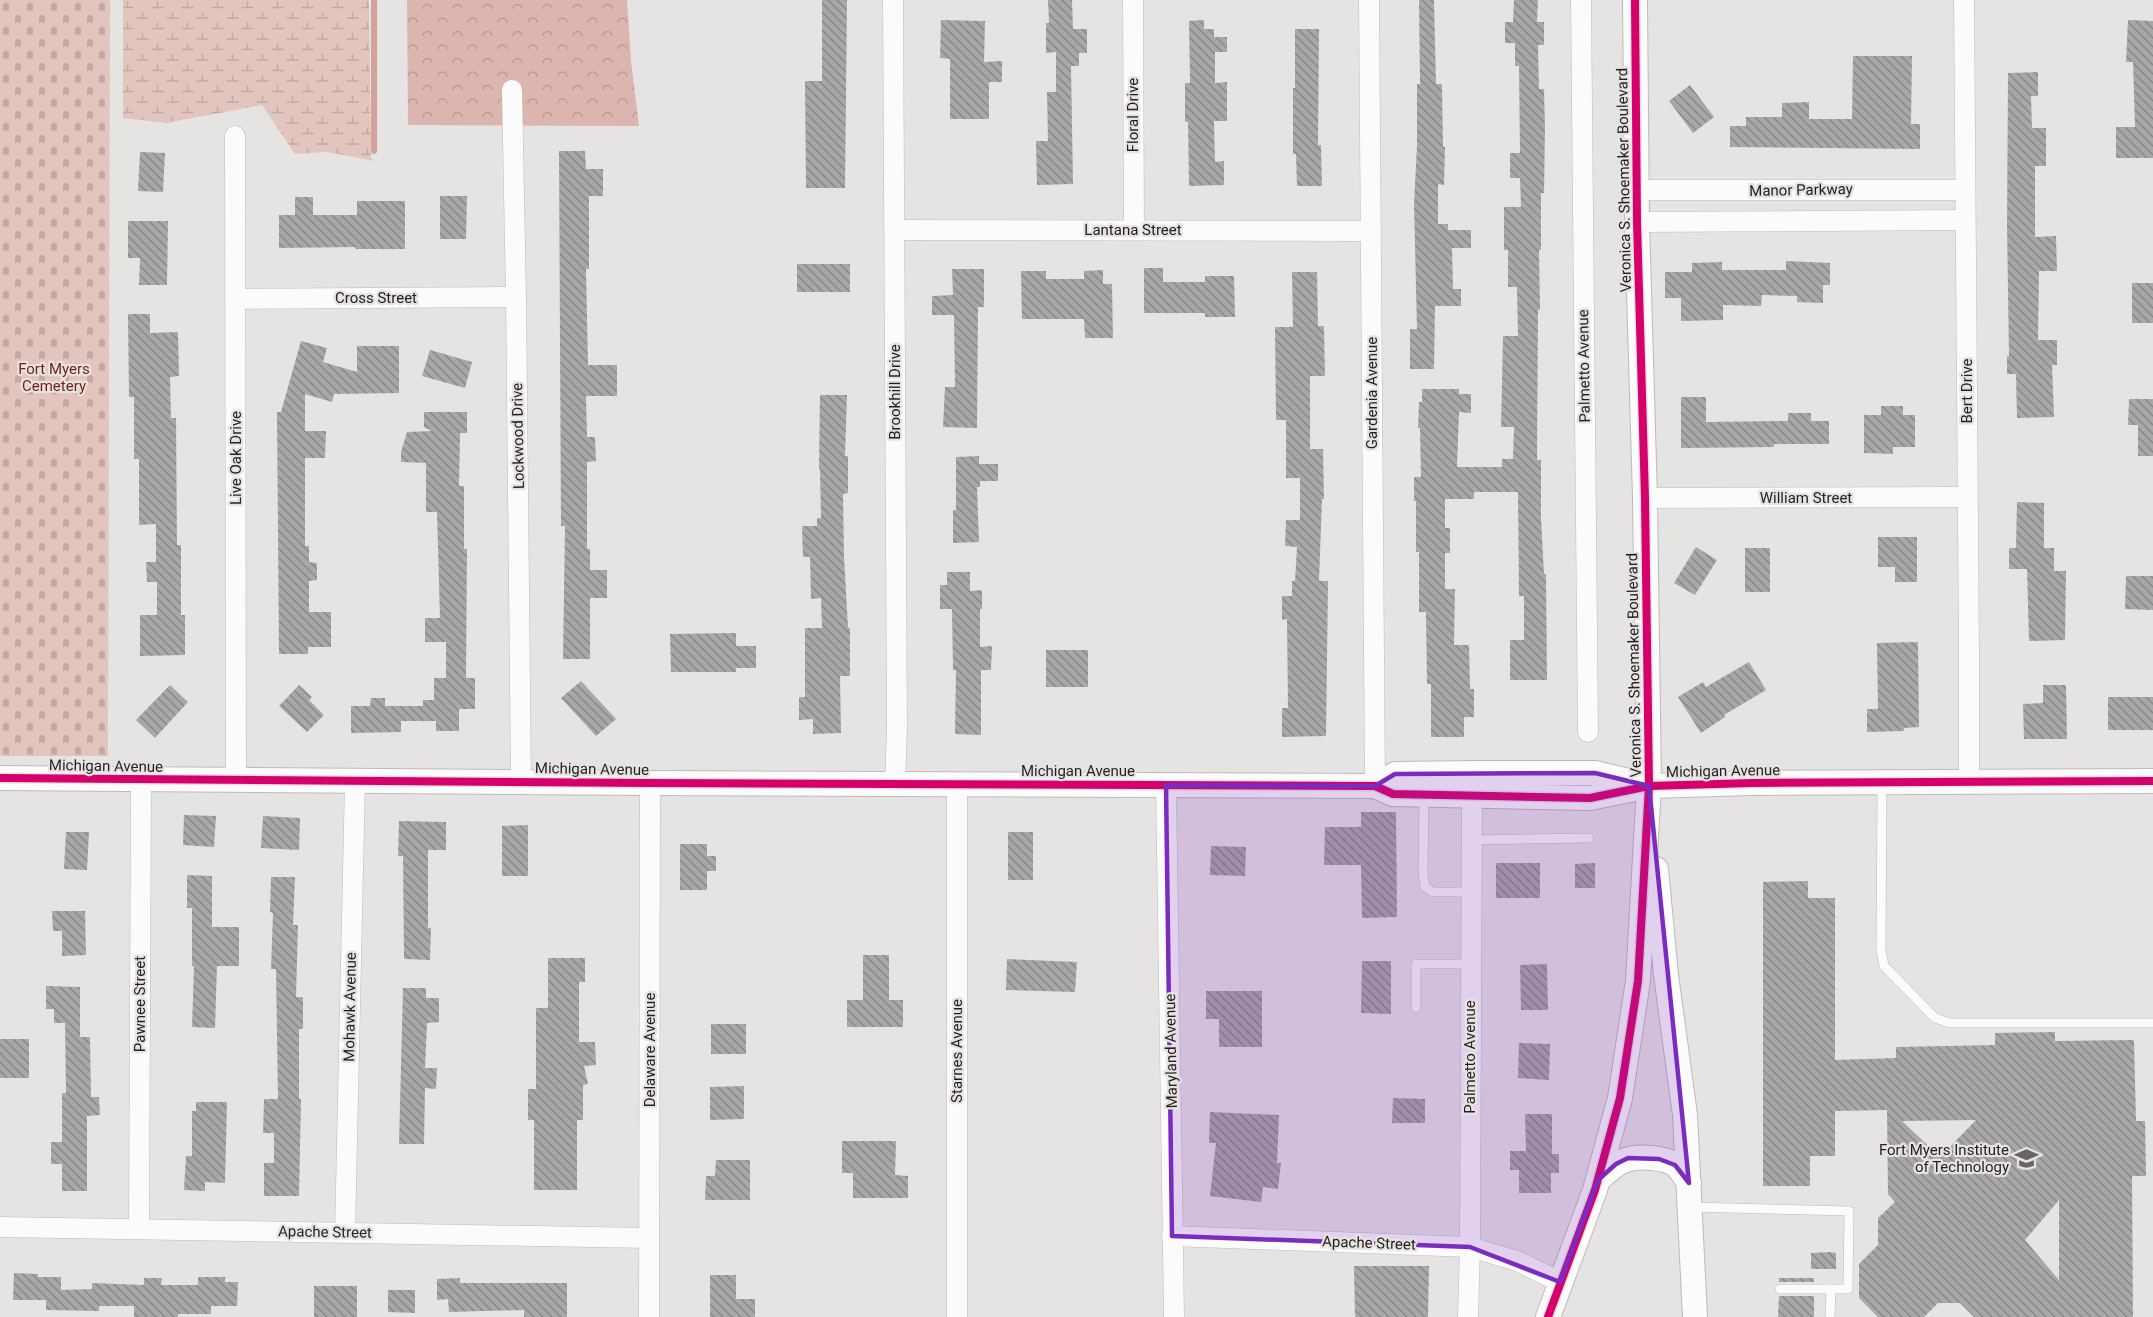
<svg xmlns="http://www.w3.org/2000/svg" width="2153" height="1317" font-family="Roboto,sans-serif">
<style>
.forest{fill:url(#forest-crowns)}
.wetland{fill:url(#wetland-marsh)}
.cemetery{fill:url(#cemetery-stones)}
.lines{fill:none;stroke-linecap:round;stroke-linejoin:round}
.stream{stroke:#d3a29a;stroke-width:6}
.building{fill:url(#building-back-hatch);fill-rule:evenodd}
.service-casing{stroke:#bcbbba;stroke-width:10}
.minor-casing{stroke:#bcbbba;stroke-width:21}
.tertiary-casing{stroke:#bcbbba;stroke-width:26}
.service{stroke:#fbfbfb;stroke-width:9}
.minor{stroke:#fbfbfb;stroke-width:20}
.tertiary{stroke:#fbfbfb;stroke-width:24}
.cycleway-casing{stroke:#e7e3e2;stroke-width:11}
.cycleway{stroke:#d6006c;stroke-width:8}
.marked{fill:#7b2cbf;fill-opacity:0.2;stroke:#7b2cbf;stroke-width:4.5;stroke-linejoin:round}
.labels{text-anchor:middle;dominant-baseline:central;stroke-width:4.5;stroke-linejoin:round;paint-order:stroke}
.street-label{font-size:15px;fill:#211f1f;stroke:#e7e3e2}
.park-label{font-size:15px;fill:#711f15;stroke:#e7e3e2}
.poi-label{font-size:15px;fill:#211f1f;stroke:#e7e3e2;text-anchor:end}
</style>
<defs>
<pattern id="forest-crowns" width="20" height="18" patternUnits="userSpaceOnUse" patternTransform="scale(1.5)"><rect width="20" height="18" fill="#dcb5ae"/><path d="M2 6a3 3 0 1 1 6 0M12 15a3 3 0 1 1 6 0" fill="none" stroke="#bc9b95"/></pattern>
<pattern id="wetland-marsh" width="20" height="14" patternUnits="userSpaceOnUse" patternTransform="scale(1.5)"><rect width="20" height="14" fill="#e2c5bf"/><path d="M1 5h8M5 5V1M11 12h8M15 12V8" fill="none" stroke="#c2a9a4"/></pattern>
<pattern id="cemetery-stones" width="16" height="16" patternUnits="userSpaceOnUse" patternTransform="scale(1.5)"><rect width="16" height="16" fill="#e2c5bf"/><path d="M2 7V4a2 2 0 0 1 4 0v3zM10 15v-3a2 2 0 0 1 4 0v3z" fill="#c2a9a4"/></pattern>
<pattern id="building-back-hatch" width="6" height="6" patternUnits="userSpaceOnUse" patternTransform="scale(1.5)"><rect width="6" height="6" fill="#a9a8a7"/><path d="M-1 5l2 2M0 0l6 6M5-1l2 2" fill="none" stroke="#898887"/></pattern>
</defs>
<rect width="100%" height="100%" fill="#e6e4e3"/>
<!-- forest -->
<polygon class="forest" points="407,0 627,0 631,61 639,126 408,125"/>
<!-- wetland -->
<polygon class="wetland" points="123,0 369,0 371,158 375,161 327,152 295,154 262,105 166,123 123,118"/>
<!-- cemetery -->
<polygon class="cemetery" points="0,0 110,0 108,756 0,756"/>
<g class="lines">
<!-- stream -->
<polyline class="stream" points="374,151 374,0"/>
</g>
<!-- building -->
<g class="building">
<polygon points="822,0 847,0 845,188 806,188 805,81 822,81"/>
<polygon points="1048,0 1072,0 1073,29 1087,29 1087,53 1079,53 1079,66 1071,66 1073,184 1037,185 1036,141 1048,141 1047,92 1056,92 1056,52 1046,53 1046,23 1049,23"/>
<polygon points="1419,0 1434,0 1436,84 1442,84 1443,147 1445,147 1444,185 1438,184 1438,224 1448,224 1448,230 1471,230 1471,248 1452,248 1453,289 1461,289 1461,306 1435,306 1434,369 1410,369 1410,329 1417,329 1414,204 1417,146 1417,84 1420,84"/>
<polygon points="1514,0 1538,0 1537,22 1544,22 1544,45 1538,45 1539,89 1544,89 1545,128 1544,193 1541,193 1541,250 1539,250 1540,310 1538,310 1537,460 1541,460 1541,518 1544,574 1546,574 1547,680 1510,680 1510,640 1524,640 1524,596 1519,596 1518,492 1474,492 1474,499 1445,499 1445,528 1450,528 1450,553 1445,553 1445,589 1455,589 1454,645 1469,645 1470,689 1474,689 1474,717 1464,717 1464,737 1431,737 1431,684 1427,684 1426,612 1419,612 1419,552 1416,552 1416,501 1414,501 1414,477 1421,477 1420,428 1418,428 1419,402 1422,402 1422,389 1459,389 1459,394 1471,394 1471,413 1459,412 1457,467 1502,467 1502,459 1513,459 1514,427 1501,427 1503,336 1518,336 1517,287 1508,287 1508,250 1504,250 1504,207 1521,207 1520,178 1510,178 1510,153 1520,153 1519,66 1515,66 1515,43 1505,43 1505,22 1513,22"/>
<polygon points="941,20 985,21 984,62 1002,61 1002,82 989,82 989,119 950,119 950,59 940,58"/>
<polygon points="1204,20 1204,29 1214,29 1214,37 1227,37 1227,52 1215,52 1215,83 1227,82 1227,121 1214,121 1215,162 1224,161 1224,185 1189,186 1188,122 1185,122 1185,83 1190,83 1189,21"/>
<polygon points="2128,20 2153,21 2153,158 2116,158 2116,127 2135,127 2133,62 2126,62"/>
<polygon points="1295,29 1319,29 1318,145 1321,145 1322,186 1297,186 1296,154 1293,154 1293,88 1295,88"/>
<polygon points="1853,56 1912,56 1911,124 1920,124 1920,149 1730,147 1730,126 1746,126 1746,117 1782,117 1782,103 1809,102 1809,119 1852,119"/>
<polygon points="2038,72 2038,96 2031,96 2032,128 2046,128 2046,166 2035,166 2035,237 2056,236 2057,271 2039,271 2038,340 2057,340 2057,365 2052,365 2054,417 2017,418 2016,374 2007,374 2007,356 2009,356 2007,225 2008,73"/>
<polygon points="1690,85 1714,117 1693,133 1669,101"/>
<polygon points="559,151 585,151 586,169 603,169 603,196 589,196 589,269 586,269 588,365 617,365 617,396 586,396 587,437 595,437 596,461 587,462 587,549 590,549 590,570 607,570 607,598 590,598 590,659 563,659 565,526 561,526"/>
<polygon points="140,152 165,153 163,192 138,191"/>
<polygon points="440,196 467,196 466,239 440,239"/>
<polygon points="295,197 313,197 313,215 357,215 357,201 405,201 405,249 356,249 355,247 279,248 279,215 295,215"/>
<polygon points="128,221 168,221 167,285 139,285 140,258 128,258"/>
<polygon points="1786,261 1830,263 1830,285 1823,285 1823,303 1797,302 1797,296 1762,295 1761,306 1723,305 1723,320 1681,321 1681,298 1665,298 1665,272 1692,272 1692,263 1722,262 1722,270 1786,270"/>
<rect x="797" y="264" width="53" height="28"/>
<polygon points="1144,268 1163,268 1163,282 1205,282 1205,276 1234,276 1235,317 1205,317 1205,313 1144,313"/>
<polygon points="952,269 984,269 984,307 978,307 977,428 943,427 945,387 955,387 954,315 932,315 932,296 953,295"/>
<polygon points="1103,270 1103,284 1112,284 1113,338 1085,338 1084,319 1022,319 1021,271 1046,271 1046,279 1084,279 1084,271"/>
<polygon points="1292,272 1317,272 1318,326 1324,326 1325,376 1310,376 1310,449 1323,449 1324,499 1322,499 1319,581 1328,581 1326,736 1282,737 1282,708 1288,708 1287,619 1282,620 1282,596 1292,596 1292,581 1295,581 1297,547 1285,546 1286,520 1300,520 1300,478 1286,478 1286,420 1276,420 1275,327 1293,327"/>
<rect x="2132" y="283" width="21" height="40"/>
<polygon points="128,314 150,314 150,333 178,332 179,376 170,377 171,418 176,418 177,545 181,545 181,615 185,615 185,655 140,656 140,615 157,615 157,582 147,582 146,562 156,562 156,524 139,525 139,459 134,459 134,397 129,397"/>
<polygon points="301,341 327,348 323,362 357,372 357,346 399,346 399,393 334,394 332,402 305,394 305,431 326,431 325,458 305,458 305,546 309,546 309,562 317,563 317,580 309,581 309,612 331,612 331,647 308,647 308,654 279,654 277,412 281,412"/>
<polygon points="430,350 472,362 465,388 422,376"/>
<polygon points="820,395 847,395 845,456 848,456 848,493 843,494 844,556 848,628 850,628 850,676 840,676 841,733 813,734 813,719 799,720 799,697 805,697 805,628 822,628 821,598 811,599 810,557 803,557 802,526 817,526 817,518 821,518 820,469 819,469"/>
<polygon points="1681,397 1706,397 1706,422 1788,421 1788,413 1811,413 1811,421 1829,421 1829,444 1774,444 1774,447 1681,448"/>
<polygon points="2129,399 2153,399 2153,456 2138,456 2138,425 2128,425"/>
<polygon points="1881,406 1903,406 1903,415 1915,415 1915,447 1893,447 1893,454 1864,453 1864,415 1881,415"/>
<polygon points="424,412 467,412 467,433 460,433 459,486 464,486 464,549 467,549 466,678 475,678 475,709 459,709 459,731 436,731 436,721 401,721 401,732 351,733 351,706 370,706 371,698 385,698 385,706 423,706 423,700 434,700 434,678 446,678 446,642 425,642 425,618 440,618 437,512 426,512 426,463 401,462 401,452 407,432 432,431 424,427"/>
<polygon points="979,456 979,464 998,464 998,481 980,481 980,487 977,487 979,542 953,543 953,510 956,510 956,457"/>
<polygon points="2017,502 2044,503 2044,548 2054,548 2054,571 2066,571 2065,640 2029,641 2027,569 2009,569 2009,548 2016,548"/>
<polygon points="1878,537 1917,537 1917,582 1895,582 1895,567 1878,567"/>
<polygon points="1696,547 1717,560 1695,595 1674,583"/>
<rect x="1745" y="548" width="25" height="44"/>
<polygon points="947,572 970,572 970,591 982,590 982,609 980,609 980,647 992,646 991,670 981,670 981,735 955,734 956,670 953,670 952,609 940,609 940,585 947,585"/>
<polygon points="2126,576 2153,576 2153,610 2125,609"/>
<polygon points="736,633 736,646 756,646 756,668 736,668 736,672 671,672 670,634"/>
<polygon points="1918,642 1919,727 1904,728 1904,731 1867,732 1867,709 1878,709 1877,643"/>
<rect x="1046" y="650" width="42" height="37"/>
<polygon points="1749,662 1766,690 1724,715 1725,717 1701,733 1678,697 1703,682 1706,687"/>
<polygon points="581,681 616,719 596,736 561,698"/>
<polygon points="170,685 188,702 155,738 136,720"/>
<polygon points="299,685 312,697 309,700 324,715 307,732 279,706"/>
<polygon points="2043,685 2066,685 2067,739 2024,739 2023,704 2043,703"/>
<rect x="2108" y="697" width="45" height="33"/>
<polygon points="1361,812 1396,812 1397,917 1362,918 1361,865 1324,865 1325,827 1361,827"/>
<polygon points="184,815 216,816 214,847 183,845"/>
<polygon points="263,816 300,818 299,850 261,848"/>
<polygon points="399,821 446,822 446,850 428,850 428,928 431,928 430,960 404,959 403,856 398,856"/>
<polygon points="528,825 528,876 502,876 502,826"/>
<polygon points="66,832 89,832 87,870 64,869"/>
<rect x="1008" y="832" width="25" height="48"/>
<polygon points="680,844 707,844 707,856 716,856 716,871 707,871 707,890 680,890"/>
<polygon points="1211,846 1246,847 1245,876 1210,875"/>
<rect x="1496" y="863" width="44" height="35"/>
<polygon points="1595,863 1595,888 1575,888 1575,864"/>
<polygon points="187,875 212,876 212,927 239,927 239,966 217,966 215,1028 192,1027 194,966 192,966 192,908 187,908"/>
<polygon points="271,877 295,877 293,925 298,925 296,997 303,997 303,1029 299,1029 299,1099 301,1099 299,1196 264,1196 264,1163 274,1163 274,1133 263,1133 264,1099 278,1099 276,969 271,969 273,913 270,912"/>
<path d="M1808 881V898H1835V1060L1896 1058V1047L1995 1045V1033L2055 1032V1041L2134 1040 2136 1121H2145L2146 1176H2132L2133 1317H1974L1960 1303H1938L1924 1317H1878L1859 1298V1264L1878 1245V1218L1895 1202 1888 1194 1887 1110 1835 1111V1156H1810V1186H1763V882ZM1976 1120 1940 1157 1902 1121ZM2059 1200V1280L2025 1240Z"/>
<polygon points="52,911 85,911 86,955 62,956 62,931 53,931"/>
<polygon points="863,955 889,955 889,1000 903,1000 903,1027 847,1027 847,1000 863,1000"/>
<polygon points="548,958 585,958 585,982 579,982 579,1042 595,1042 596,1065 584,1066 588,1084 583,1085 583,1120 577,1120 577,1190 534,1190 534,1120 528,1120 528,1089 536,1089 536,1008 548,1008"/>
<polygon points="1007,959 1077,962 1075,992 1006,990"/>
<polygon points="1362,961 1391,961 1391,1014 1361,1013"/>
<polygon points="1547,964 1548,1010 1521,1010 1520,965"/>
<polygon points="46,986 80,987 80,1037 90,1037 91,1097 99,1097 100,1115 87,1116 87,1191 62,1191 62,1164 51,1164 51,1142 62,1142 62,1093 66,1093 65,1023 54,1023 54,1009 46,1009"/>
<polygon points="403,988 426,988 426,998 439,998 439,1022 427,1023 425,1068 437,1068 436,1089 425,1088 424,1144 399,1144"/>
<polygon points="1206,991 1262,991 1262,1047 1219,1047 1219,1019 1206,1019"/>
<rect x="711" y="1024" width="35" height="30"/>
<rect x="0" y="1039" width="29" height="39"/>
<polygon points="1519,1043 1550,1044 1549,1080 1518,1078"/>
<polygon points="744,1086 744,1119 710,1120 710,1087"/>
<polygon points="1393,1098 1425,1099 1425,1123 1392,1123"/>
<polygon points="196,1102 227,1102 225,1183 205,1182 205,1191 184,1190 186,1156 192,1156 192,1111 196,1111"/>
<polygon points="1210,1112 1279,1115 1277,1163 1281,1163 1278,1189 1263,1187 1261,1202 1210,1196 1216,1143 1209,1143"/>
<polygon points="1525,1114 1552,1114 1552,1154 1559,1154 1559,1173 1551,1173 1551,1193 1519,1193 1519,1170 1510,1170 1510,1151 1526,1151"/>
<polygon points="842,1141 896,1141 895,1175 908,1176 908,1198 853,1198 853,1173 842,1173"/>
<polygon points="716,1160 750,1160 750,1200 705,1200 706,1176 715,1176"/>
<polygon points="1830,1252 1836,1253 1836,1269 1811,1269 1811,1253"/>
<polygon points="1354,1266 1429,1266 1428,1317 1355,1317"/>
<polygon points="14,1273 38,1274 38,1277 61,1277 61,1290 92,1289 92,1283 144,1285 144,1278 162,1278 161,1285 198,1285 198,1277 225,1277 225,1282 238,1282 237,1306 211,1306 211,1314 178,1314 178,1317 134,1317 134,1306 99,1306 99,1311 46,1310 46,1300 13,1300"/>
<polygon points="710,1275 736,1275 736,1299 755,1299 755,1317 710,1317"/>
<polygon points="460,1278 460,1283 567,1283 567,1317 524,1317 524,1310 449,1312 448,1299 437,1300 437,1279"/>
<rect x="1779" y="1278" width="35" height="4"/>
<rect x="314" y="1286" width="43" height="31"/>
<polygon points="388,1290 415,1290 415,1313 388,1312"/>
<polygon points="1779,1296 1814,1296 1814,1317 1778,1317"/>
</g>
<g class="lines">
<defs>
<g id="service">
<polyline points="1882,783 1881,950 1884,966 1935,1018 1950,1023 2153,1023"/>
<polyline points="1424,795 1423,873 1425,887 1433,892 1470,892"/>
<polyline points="1470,840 1589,838"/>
<polyline points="1416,1008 1416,964 1470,964"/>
<polyline points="1690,1207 1849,1211 1848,1289 1780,1289"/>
<polyline points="1830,1317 1831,1289"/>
</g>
<g id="minor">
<polyline points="893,0 897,729 895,784"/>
<polyline points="1133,0 1134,229"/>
<polyline points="1369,0 1375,786"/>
<polyline points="1581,0 1588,732"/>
<polyline points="1964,0 1969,654 1969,782"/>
<polyline points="512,90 516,297 521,782"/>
<polyline points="235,136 236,780"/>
<polyline points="1637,190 1965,190"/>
<polyline points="1637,222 1965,220"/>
<polyline points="895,230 1371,231"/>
<polyline points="236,299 516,297"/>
<polyline points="1645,498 1967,497"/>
<polyline points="957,785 957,1317"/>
<polyline points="1166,785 1174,1317"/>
<polyline points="0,1227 649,1238"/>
<polyline points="139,1229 141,780"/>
<polyline points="345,1233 355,781"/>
<polyline points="1172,1236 1470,1247 1517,1261 1560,1282"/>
<polyline points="649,1317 650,783"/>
<polyline points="1468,1317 1470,1247 1472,796"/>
</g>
<g id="tertiary">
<polyline points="0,778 650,783 1375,786 1393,794 1590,798 1649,786 1752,783 2153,781"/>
<polyline points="1375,786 1395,774 1475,773 1595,773 1641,784"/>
<polyline points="1656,869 1666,975 1685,1115 1695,1317"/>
<path d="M1598 1180C1617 1163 1625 1155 1652 1158 1659 1159 1668 1160 1674 1164 1680 1168 1685 1177 1689 1183"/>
<polyline points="1548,1317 1595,1190 1620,1098 1638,981 1649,786 1645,498 1637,222 1635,0"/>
</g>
</defs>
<!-- service casing -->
<use href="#service" class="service-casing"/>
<!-- minor casing -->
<use href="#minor" class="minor-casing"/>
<!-- tertiary casing -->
<use href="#tertiary" class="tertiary-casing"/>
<!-- service -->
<use href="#service" class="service"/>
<!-- minor -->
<use href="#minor" class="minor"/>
<!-- tertiary -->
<use href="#tertiary" class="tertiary"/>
<defs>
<g id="cycleway">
<polyline points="0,778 650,783 1375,786 1393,794 1590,798 1649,786 1752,783 2153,781"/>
<polyline points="1548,1317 1595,1190 1620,1098 1638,981 1649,786 1645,498 1637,222 1635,0"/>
</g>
</defs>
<!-- cycleway casing -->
<use href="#cycleway" class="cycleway-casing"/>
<!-- cycleway -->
<use href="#cycleway" class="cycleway"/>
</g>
<!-- marked area -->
<path class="marked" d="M1595 773 1649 786 1689 1183 1675 1165 1659 1159 1628 1158 1616 1164 1598 1180 1560 1282 1470 1247 1172 1236 1166 785 1375 786 1395 774Z"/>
<!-- icons -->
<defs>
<symbol id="school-bare" viewBox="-9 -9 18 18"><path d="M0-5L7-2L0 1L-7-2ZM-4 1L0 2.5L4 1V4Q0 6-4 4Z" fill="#666464" stroke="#e7e3e2" stroke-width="2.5" paint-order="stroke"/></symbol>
</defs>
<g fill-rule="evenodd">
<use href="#school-bare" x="2010" y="1142" width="33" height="33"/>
</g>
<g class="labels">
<!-- street labels -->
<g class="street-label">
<text transform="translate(1133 115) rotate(-90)">Floral Drive</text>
<text transform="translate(1624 180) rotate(-91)">Veronica S. Shoemaker Boulevard</text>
<text transform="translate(1801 190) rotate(-1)">Manor Parkway</text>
<text x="1133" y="230">Lantana Street</text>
<text x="376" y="298">Cross Street</text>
<text transform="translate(1584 366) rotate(-91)">Palmetto Avenue</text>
<text transform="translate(1967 391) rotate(-90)">Bert Drive</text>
<text transform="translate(895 392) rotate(-90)">Brookhill Drive</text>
<text transform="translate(1372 393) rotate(-90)">Gardenia Avenue</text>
<text transform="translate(518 436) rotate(-91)">Lockwood Drive</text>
<text transform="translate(236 458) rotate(-90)">Live Oak Drive</text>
<text x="1806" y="498">William Street</text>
<text transform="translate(1634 665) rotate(-91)">Veronica S. Shoemaker Boulevard</text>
<text transform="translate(106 766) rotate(1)">Michigan Avenue</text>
<text transform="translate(592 769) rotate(1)">Michigan Avenue</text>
<text x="1078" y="771">Michigan Avenue</text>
<text transform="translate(1723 771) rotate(-1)">Michigan Avenue</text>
<text transform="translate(140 1004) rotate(-90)">Pawnee Street</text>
<text transform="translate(350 1007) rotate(-89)">Mohawk Avenue</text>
<text transform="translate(650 1050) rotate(-90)">Delaware Avenue</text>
<text transform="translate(957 1051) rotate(-90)">Starnes Avenue</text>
<text transform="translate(1171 1051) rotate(-91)">Maryland Avenue</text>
<text transform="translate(1470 1057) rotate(-90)">Palmetto Avenue</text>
<text transform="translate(325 1232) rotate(1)">Apache Street</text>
<text transform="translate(1369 1243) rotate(2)">Apache Street</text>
</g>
<!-- park labels -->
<g class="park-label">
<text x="54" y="369">Fort Myers<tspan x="54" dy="17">Cemetery</tspan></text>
</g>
<!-- poi labels -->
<g class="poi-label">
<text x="2009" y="1150">Fort Myers Institute<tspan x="2009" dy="17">of Technology</tspan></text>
</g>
</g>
</svg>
